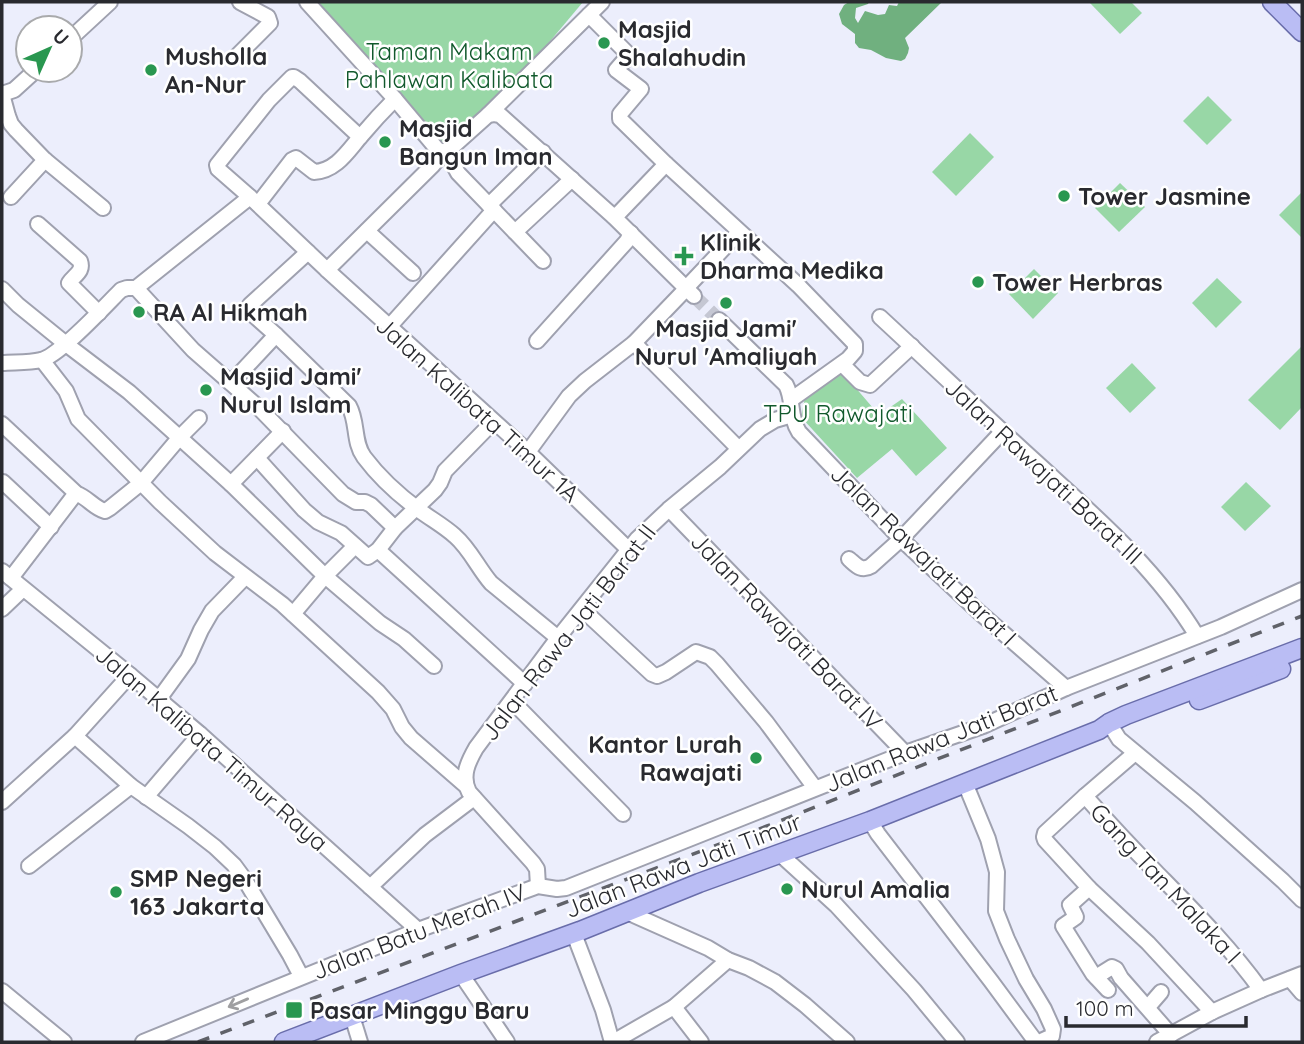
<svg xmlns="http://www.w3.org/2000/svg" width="1304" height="1044" font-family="Quicksand,sans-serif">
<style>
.green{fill:#98d7a6}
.water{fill:#70b07f}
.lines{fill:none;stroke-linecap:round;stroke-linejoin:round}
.minor-tunnel{stroke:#c5c7d3;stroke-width:14;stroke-dasharray:14 7;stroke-linecap:butt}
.minor-casing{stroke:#9fa1af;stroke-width:18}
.major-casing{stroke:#696daa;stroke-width:21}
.minor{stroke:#fff;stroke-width:14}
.major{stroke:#babdf4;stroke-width:18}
.rail{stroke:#606269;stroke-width:3.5;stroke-dasharray:12 12;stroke-linecap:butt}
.oneway{stroke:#9f9fa1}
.poi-dot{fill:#299750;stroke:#fff;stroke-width:2.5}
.labels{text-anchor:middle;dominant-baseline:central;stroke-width:5;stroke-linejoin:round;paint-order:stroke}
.poi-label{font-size:24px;font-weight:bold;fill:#292a2f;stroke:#fff;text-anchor:start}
.park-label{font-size:24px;fill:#11592c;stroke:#fff}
.street-label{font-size:24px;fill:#292a2f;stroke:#fff}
</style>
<rect width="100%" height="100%" fill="#eceefc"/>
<!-- green -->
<g class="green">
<polygon points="308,2 583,2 488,115 446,151"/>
<polygon points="1089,2 1131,2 1142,13 1120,34"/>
<polygon points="1208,96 1232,120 1207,145 1183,121"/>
<polygon points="970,133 994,157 956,196 932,172"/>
<polygon points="1120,183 1145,207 1119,232 1095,208"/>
<polygon points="1302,192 1302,238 1279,215"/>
<polygon points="1034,269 1058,293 1033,319 1009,294"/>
<polygon points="1217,278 1242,302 1216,328 1192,303"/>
<polygon points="1302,346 1302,407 1280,430 1248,400"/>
<polygon points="1132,363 1156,388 1130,413 1106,388"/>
<polygon points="843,373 879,415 902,399 947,448 916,476 892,449 857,478 801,417 805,397"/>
<polygon points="1246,482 1271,506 1245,531 1221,507"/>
</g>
<!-- water -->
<polygon class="water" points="849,2 869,2 868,4 856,8 855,18 858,23 865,11 878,15 885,14 889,5 897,6 899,2 942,2 905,38 909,48 908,53 905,59 901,61 886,58 871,50 859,48 855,43 855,34 842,24 839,14 844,5"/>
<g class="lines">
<!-- minor-tunnel -->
<polyline class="minor-tunnel" points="694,296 719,320"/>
<defs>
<g id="minor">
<polyline points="307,2 395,99 437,149 443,152"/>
<polyline points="589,15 629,55 616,70 641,89 620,114 620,119 666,164 798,285 855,344 855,351 848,359 792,399"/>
<polyline points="70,39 110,2"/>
<polyline points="237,56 270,23 268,17 240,2"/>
<polyline points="2,94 8,116 11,124 16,130 45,160 103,208"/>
<polyline points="2,94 14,90 36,70"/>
<polyline points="488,115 602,2"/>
<polyline points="446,151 458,173 543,261"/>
<polyline points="11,197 45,160"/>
<polyline points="250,197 218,169 217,165 269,100 292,77 294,77 300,81 360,137"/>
<path d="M258 204 292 160 296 158 314 172C336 171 348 151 361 136 372 123 383 111 395 99"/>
<polyline points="489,205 543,152"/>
<polyline points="614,217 619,213 666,164"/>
<path d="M38 224 80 261C84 272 74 275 69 283L99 313"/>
<polyline points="367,231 413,273"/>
<polyline points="515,232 572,179"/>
<path d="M308 252 250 305 249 311 276 335 349 406C358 422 353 442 364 457 379 477 400 496 419 510 431 519 444 526 455 536 470 549 478 568 491 583L558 638"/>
<polyline points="327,270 433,165 443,152 450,149 488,115 494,114 500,115 614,217 694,296"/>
<polyline points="136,288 250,197 327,270 528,452 628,549"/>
<polyline points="136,288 193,350 258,407 343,494 356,502 365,502 371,505 395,528"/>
<polyline points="2,289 18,305 66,344 129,392 231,484 325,576 380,623 404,639 434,666"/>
<path d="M880 317C932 365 984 415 1037 463 1095 516 1156 568 1197 636"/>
<path d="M719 320 786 385C794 400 789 417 799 432L901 539 979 612 1066 688"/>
<polyline points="389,327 494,210"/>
<polyline points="537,341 627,241 631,233"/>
<polyline points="634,343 738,448"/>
<polyline points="42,360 66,391 78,419 160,502 215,553 282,604 378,692 393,709 402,727 411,738 465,785"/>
<path d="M2 363C14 362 29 363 41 360 59 356 106 305 121 290L127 288H136"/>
<polyline points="842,364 860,382 870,385 912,346"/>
<polyline points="231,383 276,335"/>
<path d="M2 424 77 494C87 497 94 508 105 511L110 508 141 483 180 437 199 418"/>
<polyline points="528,452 569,396 585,381 634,343 684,291 685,288 688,286 739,232"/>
<polyline points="257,458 304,510 318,522 341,533 368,557 378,550 395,528 435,490 440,483 445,471 493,422"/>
<polyline points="3,482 51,527"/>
<polyline points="231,484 283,431"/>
<polyline points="669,509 905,753"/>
<polyline points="378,550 525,684"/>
<path d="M849 559C856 565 861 572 871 566L901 539 1002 432"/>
<polyline points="2,571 130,675 200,734 418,930"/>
<polyline points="11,578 73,497 77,494"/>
<polyline points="2,609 23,589"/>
<polyline points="582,609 652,674 657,676 666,672 696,652 710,657 717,664 766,722 815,788"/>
<polyline points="293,614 325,576 355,546"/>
<polyline points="159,699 188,659 201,630 212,611 245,577"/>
<polyline points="512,701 623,814"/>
<polyline points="1109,723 1119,739 1195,802 1283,881 1302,900"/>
<polyline points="75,736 131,786 188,826 215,847 234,865 245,880 290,955 301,976"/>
<path d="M1135 753 1085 796C1108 822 1131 847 1156 872 1193 910 1230 947 1261 990"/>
<polyline points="965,783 988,839 997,872 996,911 1007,939 1026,979 1044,1009 1053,1029 1052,1036 1039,1042"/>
<polyline points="1085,796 1045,833 1044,837 1045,840 1089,888 1148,943 1212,1012"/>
<polyline points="146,797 200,734"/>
<polyline points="2,802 75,736 130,675"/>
<polyline points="870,821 878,834 991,981 1036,1042"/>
<polyline points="780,854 836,905 914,990 957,1042"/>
<polyline points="29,866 131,786"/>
<path d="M538 886 537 869 533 863 469 792C461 776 468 762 476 748L558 638 637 539 669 509 720 467 760 429 775 420 792 415"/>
<polyline points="370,887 425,835 474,798"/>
<polyline points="1089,888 1070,905 1076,917 1063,926 1093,974 1108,990"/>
<polyline points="627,912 708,948 728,960 749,968 775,982 805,1005 847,1042"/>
<polyline points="574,934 603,1010 612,1042"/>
<polyline points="461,974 507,1042"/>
<polyline points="1096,977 1112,967 1116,969 1121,978 1171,1035"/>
<polyline points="1290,979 1302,993"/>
<polyline points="2,991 64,1042"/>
<polyline points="674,1007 701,1042"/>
<polyline points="1148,1007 1161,992"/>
<polyline points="352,1016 360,1042"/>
<polyline points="143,1042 418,930 538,886 557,889 566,888 905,753 983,726 1066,688 1221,627 1302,590"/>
<polyline points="613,1042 674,1007 728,960"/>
<polyline points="1157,1042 1212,1012 1261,990 1302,974"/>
</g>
<g id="major">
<polyline points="1272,2 1302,32"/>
<polyline points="1199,700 1281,669"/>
<polyline points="284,1042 461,974 580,931 699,883 870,821 1099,730 1109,723 1126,715 1302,648"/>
</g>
</defs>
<!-- minor casing -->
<use href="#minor" class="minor-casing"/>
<!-- major casing -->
<use href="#major" class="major-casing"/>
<!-- minor -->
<use href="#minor" class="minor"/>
<!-- major -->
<use href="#major" class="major"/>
<!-- rail -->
<polyline class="rail" points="198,1042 767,826 1302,616"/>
</g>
<!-- one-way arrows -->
<defs><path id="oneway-shaft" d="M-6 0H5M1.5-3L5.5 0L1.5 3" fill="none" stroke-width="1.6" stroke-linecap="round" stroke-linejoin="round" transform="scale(1.75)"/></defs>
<use class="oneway" href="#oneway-shaft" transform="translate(238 1003) rotate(157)"/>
<!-- markers -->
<g class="poi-dot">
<circle cx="604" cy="43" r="7"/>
<circle cx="151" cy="70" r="7"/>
<circle cx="385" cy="142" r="7"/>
<circle cx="1064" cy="196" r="7"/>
<path d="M680.5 245.5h7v7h7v7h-7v7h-7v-7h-7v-7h7z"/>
<circle cx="978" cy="282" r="7"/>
<circle cx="726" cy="303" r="7"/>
<circle cx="139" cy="312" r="7"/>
<circle cx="206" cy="390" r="7"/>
<circle cx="756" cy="758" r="7"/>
<circle cx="787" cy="889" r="7"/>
<circle cx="116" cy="892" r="7"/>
<rect x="285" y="1001" width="18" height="18" rx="3.5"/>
</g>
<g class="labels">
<!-- poi labels -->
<g class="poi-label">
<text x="618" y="29">Masjid<tspan x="618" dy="28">Shalahudin</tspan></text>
<text x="165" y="56">Musholla<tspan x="165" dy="28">An-Nur</tspan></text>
<text x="399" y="128">Masjid<tspan x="399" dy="28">Bangun Iman</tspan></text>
<text x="1078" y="196">Tower Jasmine</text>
<text x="700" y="242">Klinik<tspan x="700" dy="28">Dharma Medika</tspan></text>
<text x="992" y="282">Tower Herbras</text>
<text x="153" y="312">RA Al Hikmah</text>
<text x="726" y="328" text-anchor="middle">Masjid Jami'<tspan x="726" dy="28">Nurul 'Amaliyah</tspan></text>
<text x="220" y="376">Masjid Jami'<tspan x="220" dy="28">Nurul Islam</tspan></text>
<text x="742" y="744" text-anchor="end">Kantor Lurah<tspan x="742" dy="28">Rawajati</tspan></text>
<text x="130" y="878">SMP Negeri<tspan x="130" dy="28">163 Jakarta</tspan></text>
<text x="801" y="889">Nurul Amalia</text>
<text x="310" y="1010">Pasar Minggu Baru</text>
</g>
<!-- park labels -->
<g class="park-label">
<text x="449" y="51">Taman Makam<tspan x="449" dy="28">Pahlawan Kalibata</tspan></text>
<text x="838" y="413">TPU Rawajati</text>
</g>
<!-- street labels -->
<g class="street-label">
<text transform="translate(478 409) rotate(42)">Jalan Kalibata Timur 1A</text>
<text transform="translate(1044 471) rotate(43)">Jalan Rawajati Barat III</text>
<text transform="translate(924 555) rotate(44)">Jalan Rawajati Barat I</text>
<text transform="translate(787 631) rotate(46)">Jalan Rawajati Barat IV</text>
<text transform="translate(568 632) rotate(-52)">Jalan Rawa Jati Barat II</text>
<text transform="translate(941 738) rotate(-22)">Jalan Rawa Jati Barat</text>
<text transform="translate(212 748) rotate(41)">Jalan Kalibata Timur Raya</text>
<text transform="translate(683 865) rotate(-21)">Jalan Rawa Jati Timur</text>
<text transform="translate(1166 883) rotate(47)">Gang Tan Malaka I</text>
<text transform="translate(419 931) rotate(-21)">Jalan Batu Merah IV</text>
</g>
</g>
<!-- border -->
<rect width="1304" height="1044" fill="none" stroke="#292a2f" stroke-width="7"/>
<!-- north arrow -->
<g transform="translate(49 49) rotate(45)"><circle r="33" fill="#ffffff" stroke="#a9aaac" stroke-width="2"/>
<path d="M0-5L12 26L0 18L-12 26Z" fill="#299750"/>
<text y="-10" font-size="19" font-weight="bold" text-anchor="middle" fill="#292a2f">U</text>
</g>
<!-- scale -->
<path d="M1066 1016v10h180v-10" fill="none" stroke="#292a2f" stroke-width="3.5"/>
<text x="1076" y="1016" font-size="21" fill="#292a2f" stroke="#ffffff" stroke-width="5" paint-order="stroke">100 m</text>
</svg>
